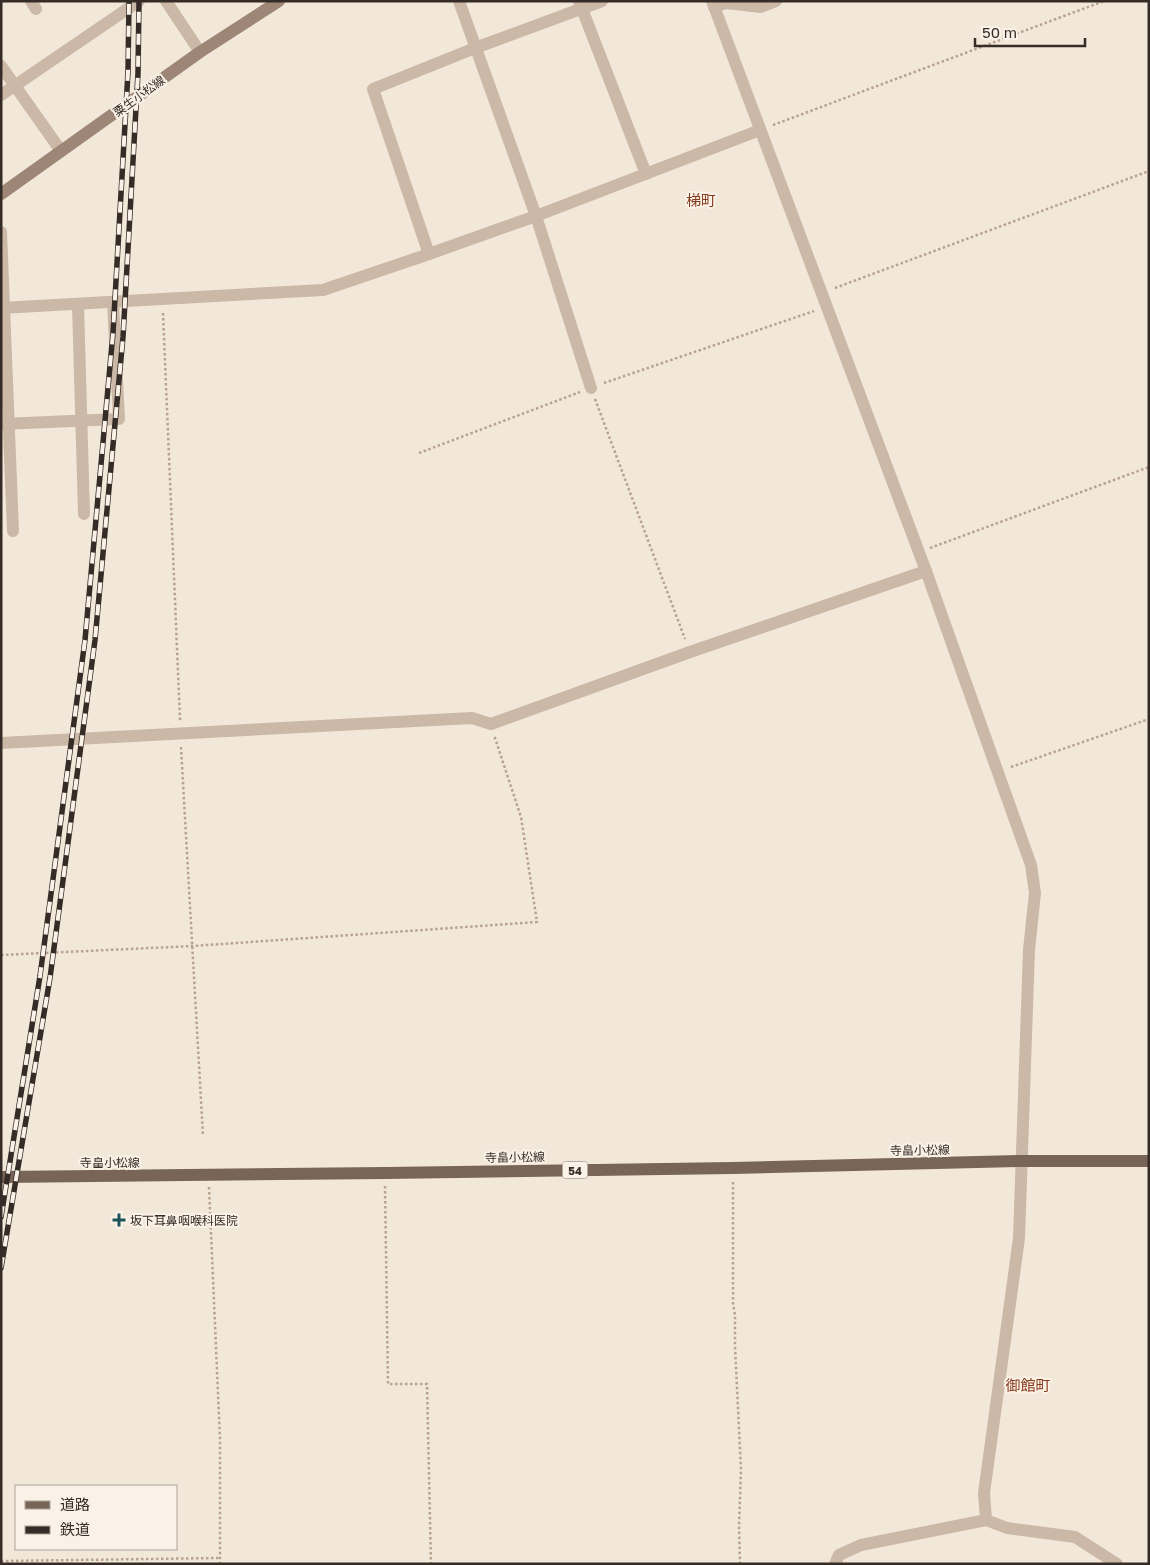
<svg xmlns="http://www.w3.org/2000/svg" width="1150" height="1565" font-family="'Golos Text','Noto Sans JP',sans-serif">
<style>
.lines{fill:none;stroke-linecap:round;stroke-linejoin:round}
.path{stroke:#b7a290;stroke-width:2.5;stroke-dasharray:2.5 2.5;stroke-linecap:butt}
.minor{stroke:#cbb8a6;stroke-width:12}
.secondary{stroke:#9e8677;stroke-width:12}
.primary{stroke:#796458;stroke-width:12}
.rail-casing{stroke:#362c27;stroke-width:5.5}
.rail{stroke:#faf2e7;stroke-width:4;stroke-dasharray:11;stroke-linecap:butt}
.poi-dot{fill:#1b5459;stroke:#faf2e7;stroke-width:2}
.labels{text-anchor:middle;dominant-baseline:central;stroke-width:4;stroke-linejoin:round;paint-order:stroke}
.shield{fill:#faf2e7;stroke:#716761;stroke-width:1}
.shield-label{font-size:11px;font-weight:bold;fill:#362c27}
.street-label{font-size:12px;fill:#362c27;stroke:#faf2e7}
.poi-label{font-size:12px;fill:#362c27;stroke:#faf2e7;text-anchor:start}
.quarter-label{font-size:15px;fill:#883a1e;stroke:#faf2e7}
</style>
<rect width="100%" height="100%" fill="#f2e8da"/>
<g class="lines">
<!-- path -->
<g class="path">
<polyline points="773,125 1104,1"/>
<polyline points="835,288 1149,171"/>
<polyline points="163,313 180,720"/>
<polyline points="604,383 814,311"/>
<polyline points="595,399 685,639"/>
<polyline points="419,453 580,392"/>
<polyline points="930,548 1149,467"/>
<polyline points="181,747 203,1136"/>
<polyline points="1011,767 1149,719"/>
<polyline points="1,955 193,946 537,922 521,817 494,735"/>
<polyline points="733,1182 733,1303 735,1315 735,1346 741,1470 739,1526 740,1564"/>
<polyline points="385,1186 388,1384 427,1384 431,1564"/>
<polyline points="209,1187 220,1439 220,1564"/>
<polyline points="1,1561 220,1558"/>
</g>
<!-- minor -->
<g class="minor">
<polyline points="31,1 36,9"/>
<polyline points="166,1 200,52"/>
<polyline points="459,1 536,216 591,388"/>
<polyline points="579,1 646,174"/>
<polyline points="602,1 475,48 373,89 429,254 536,216 760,130"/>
<polyline points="712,1 926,571 1031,865 1035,893 1029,950 1019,1238 984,1493 986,1520"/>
<polyline points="714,7 726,3 761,7 776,1"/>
<polyline points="1,66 61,151"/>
<polyline points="1,95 139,1"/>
<polyline points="1,232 13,531"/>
<polyline points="78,304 84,514"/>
<polyline points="1,308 323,290 429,254"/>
<polyline points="1,424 119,419 113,302"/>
<polyline points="1,743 472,718 491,724 690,652 926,571"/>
<polyline points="835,1564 839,1555 861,1545 986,1520 1007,1528 1075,1537 1117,1564"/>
</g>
<!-- secondary -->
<polyline class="secondary" points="1,194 200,52 279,1"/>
<!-- primary -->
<polyline class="primary" points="1,1177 385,1173 733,1168 1021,1161 1149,1161"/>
<defs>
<g id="rail">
<polyline points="1,1217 40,976 85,640 113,333 128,72 129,1"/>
<polyline points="1,1268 50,978 95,640 123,337 138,73 139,1"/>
</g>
</defs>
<!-- rail casing -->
<use href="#rail" class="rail-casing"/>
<!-- rail -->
<use href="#rail" class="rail"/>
</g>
<!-- markers -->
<path class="poi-dot" d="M116.5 1212.5h5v5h5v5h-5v5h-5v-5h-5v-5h5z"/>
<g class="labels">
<!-- shield labels -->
<rect class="shield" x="562.5" y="1161.5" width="25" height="17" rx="4"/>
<g class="shield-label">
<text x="575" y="1170">54</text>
</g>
<!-- street labels -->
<g class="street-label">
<text transform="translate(139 96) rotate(-36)">粟生小松線</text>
<text transform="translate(920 1150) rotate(-1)">寺畠小松線</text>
<text transform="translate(515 1157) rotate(-1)">寺畠小松線</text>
<text x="110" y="1162">寺畠小松線</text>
</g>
<!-- poi labels -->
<g class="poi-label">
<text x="130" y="1220">坂下耳鼻咽喉科医院</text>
</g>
<!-- quarter labels -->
<g class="quarter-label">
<text x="701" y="200">梯町</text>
<text x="1028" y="1385">御館町</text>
</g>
</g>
<!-- border -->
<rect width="1150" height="1565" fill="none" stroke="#362c27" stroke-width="5"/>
<!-- legend -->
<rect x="15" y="1485" width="162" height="65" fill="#faf2e7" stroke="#aca39a"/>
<rect x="25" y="1501" width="25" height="8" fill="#796458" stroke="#aca39a"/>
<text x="60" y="1510" font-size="15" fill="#362c27">道路</text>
<rect x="25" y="1526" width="25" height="8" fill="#362c27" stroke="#aca39a"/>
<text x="60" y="1535" font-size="15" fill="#362c27">鉄道</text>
<!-- scale -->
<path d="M975 38v8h110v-8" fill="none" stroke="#362c27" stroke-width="2.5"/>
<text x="982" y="38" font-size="15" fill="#362c27" stroke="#faf2e7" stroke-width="4" paint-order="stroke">50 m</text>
</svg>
